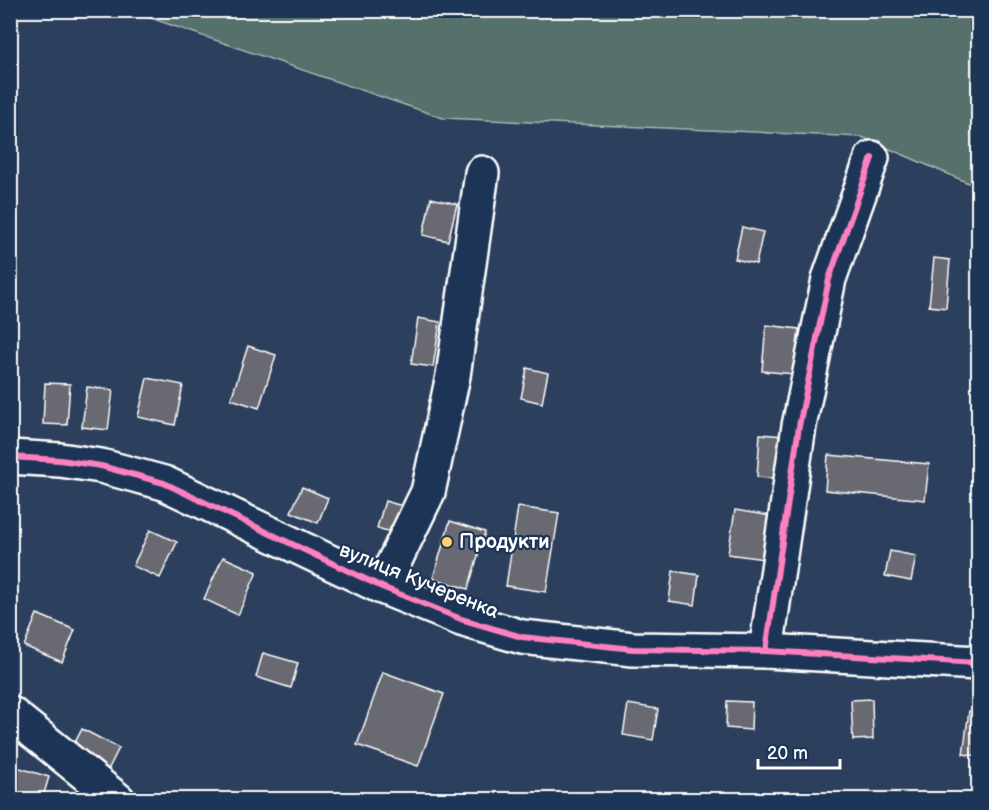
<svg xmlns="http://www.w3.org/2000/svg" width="989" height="810" font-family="'Balsamiq Sans',sans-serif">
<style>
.green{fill:#576f6c;stroke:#abb7b6;stroke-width:1.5}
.building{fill:#676971;stroke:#fff;stroke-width:1.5}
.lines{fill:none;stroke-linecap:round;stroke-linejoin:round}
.minor-casing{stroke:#fff;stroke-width:38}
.minor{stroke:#1d3557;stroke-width:33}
.cycleway-casing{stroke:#1d3557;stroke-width:10}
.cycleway{stroke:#ff80c0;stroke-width:6}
.poi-dot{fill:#ffd166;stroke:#1d3557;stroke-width:2}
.labels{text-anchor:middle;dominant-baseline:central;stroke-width:4.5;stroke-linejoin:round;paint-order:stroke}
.poi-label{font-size:20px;font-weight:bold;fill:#fff;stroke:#1d3557;text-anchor:start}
.street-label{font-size:20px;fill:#fff;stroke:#1d3557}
</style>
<rect width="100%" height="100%" fill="#2c3f5c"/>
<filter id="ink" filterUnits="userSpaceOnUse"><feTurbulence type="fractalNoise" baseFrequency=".0167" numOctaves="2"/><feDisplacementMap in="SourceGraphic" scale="12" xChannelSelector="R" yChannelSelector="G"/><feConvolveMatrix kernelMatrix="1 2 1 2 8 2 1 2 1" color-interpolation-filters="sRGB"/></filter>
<g filter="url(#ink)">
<!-- green -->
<polygon class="green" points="130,11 978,11 978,187 862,137 443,118"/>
<!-- building -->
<g class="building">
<polygon points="431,198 457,204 448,241 423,235"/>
<polygon points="742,227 763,232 756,264 735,259"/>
<polygon points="934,258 950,260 946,308 929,306"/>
<polygon points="418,318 440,322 433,367 411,364"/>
<polygon points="766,325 799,329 794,374 762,371"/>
<polygon points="248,346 276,355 259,408 231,399"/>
<polygon points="527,368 548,373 542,403 521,398"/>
<polygon points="147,378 183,385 175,425 138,417"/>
<polygon points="45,383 70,384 67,425 43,424"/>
<polygon points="87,387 113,390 108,430 82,427"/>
<polygon points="760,434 784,436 781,479 757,477"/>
<polygon points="828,455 929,464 925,500 825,490"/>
<polygon points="302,487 328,498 318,523 291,512"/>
<polygon points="385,501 406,507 398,534 377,528"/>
<polygon points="518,507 559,513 546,592 506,586"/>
<polygon points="735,510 771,516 764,559 728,554"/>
<polygon points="450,521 485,532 468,589 433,578"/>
<polygon points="150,530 177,542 160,578 133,566"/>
<polygon points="890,551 916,556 911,581 885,576"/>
<polygon points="223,557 257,572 238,615 204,599"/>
<polygon points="673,571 699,575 695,605 669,601"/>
<polygon points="37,614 75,630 62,662 24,646"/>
<polygon points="263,653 298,663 291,688 256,677"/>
<polygon points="383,672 444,694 418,766 357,745"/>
<polygon points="872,699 873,739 853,740 851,700"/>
<polygon points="727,701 752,702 751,730 726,728"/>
<polygon points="628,704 658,709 653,740 623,735"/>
<polygon points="969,711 978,712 978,756 963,754"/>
<polygon points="82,729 119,748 108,770 71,750"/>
<polygon points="10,765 49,777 42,800 10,800"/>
</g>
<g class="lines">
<defs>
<g id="minor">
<polyline points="10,457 60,460 101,466 164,483 382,587 461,619 522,637 633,649 766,651 978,663"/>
<polyline points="382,587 428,492 453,376 482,173"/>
<polyline points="766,651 799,426 829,279 872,158"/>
<polyline points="10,713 118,800"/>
</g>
</defs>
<!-- minor casing -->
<use href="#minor" class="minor-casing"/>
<!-- minor -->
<use href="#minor" class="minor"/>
<defs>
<g id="cycleway">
<polyline points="10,457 60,460 101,466 164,483 382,587 461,619 522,637 633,649 766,651 978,663"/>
<polyline points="766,651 799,426 829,279 872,158"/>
</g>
</defs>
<!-- cycleway casing -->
<use href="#cycleway" class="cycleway-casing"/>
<!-- cycleway -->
<use href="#cycleway" class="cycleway"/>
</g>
</g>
<!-- markers -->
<circle class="poi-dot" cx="447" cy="542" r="6"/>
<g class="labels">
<!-- poi labels -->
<g class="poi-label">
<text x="459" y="542">Продукти</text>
</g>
<!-- street labels -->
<g class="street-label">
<text transform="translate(419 581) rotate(22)">вулиця Кучеренка</text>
</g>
</g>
<!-- margin -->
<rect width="989" height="810" fill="none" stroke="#1d3557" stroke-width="36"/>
<rect x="18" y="18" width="953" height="774" fill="none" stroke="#fff" stroke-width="2" filter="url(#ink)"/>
<!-- scale -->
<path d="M758 759v9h82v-9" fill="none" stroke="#ffffff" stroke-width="3"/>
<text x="767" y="759" font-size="18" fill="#ffffff" stroke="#1d3557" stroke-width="4.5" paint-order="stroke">20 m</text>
</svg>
